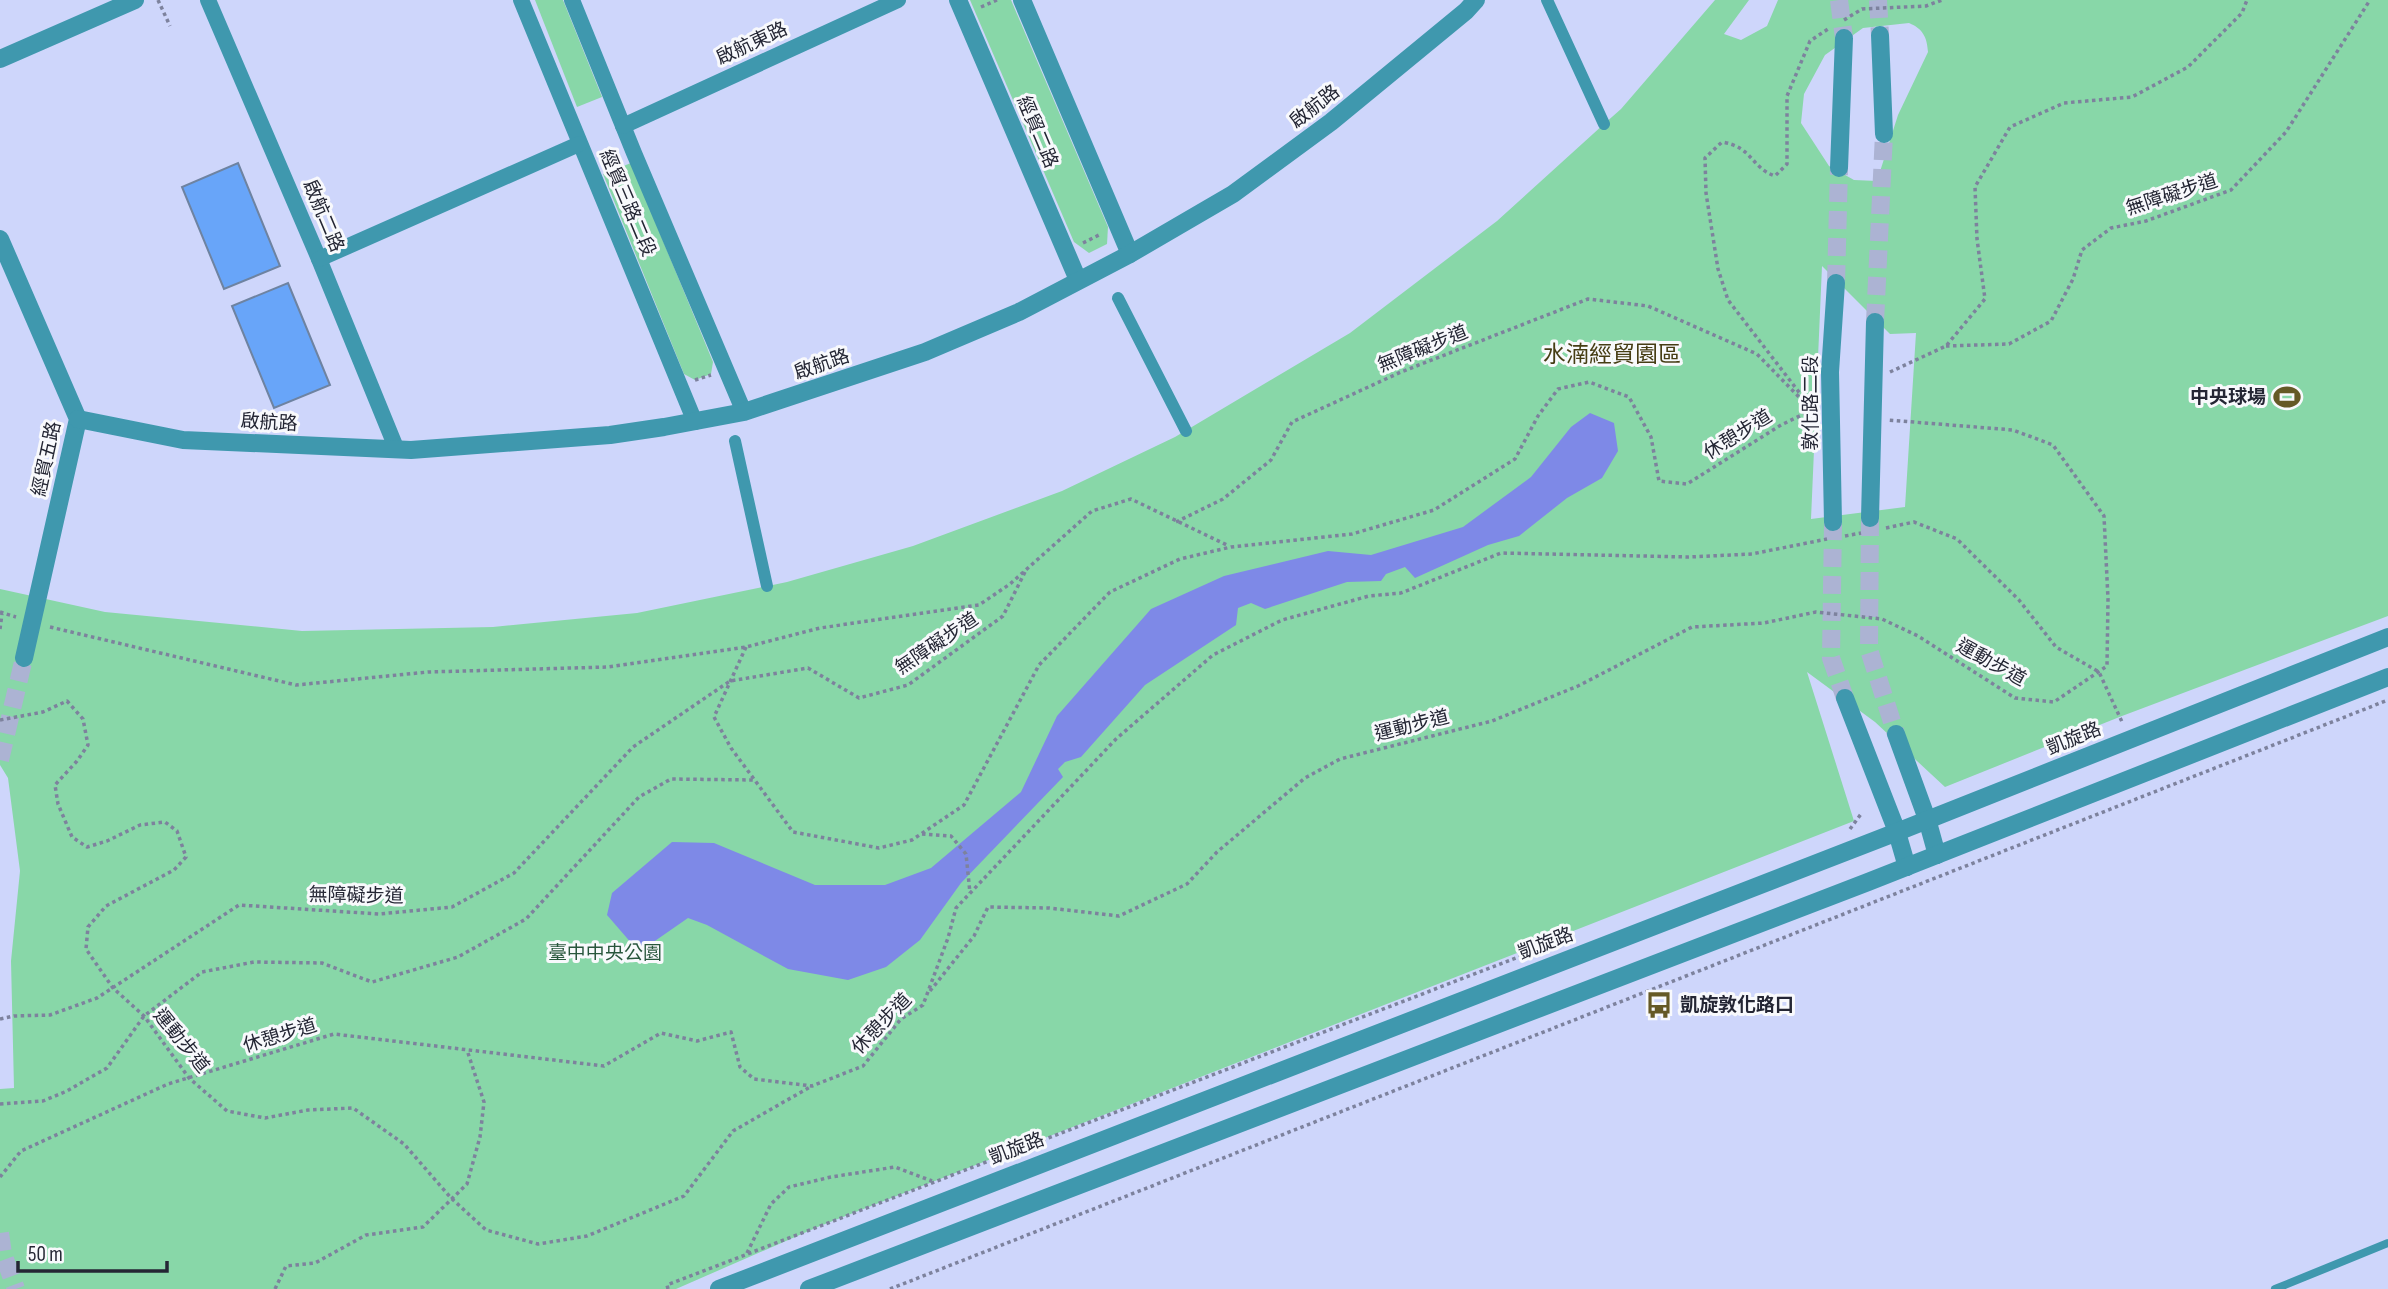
<svg xmlns="http://www.w3.org/2000/svg" width="2388" height="1289" font-family="'Sofia Sans Condensed','Noto Sans TC',sans-serif">
<style>
.green{fill:#88d7a8;fill-rule:evenodd}
.water{fill:#7e89e7}
.building{fill:#68a5f9;stroke:#6e83a1;stroke-width:2}
.lines{fill:none;stroke-linecap:round;stroke-linejoin:round}
.tertiary-tunnel{stroke:#acb3d3;stroke-width:18;stroke-dasharray:18 9;stroke-linecap:butt}
.path{stroke:#7d829d;stroke-width:3.5;stroke-dasharray:3.5 3.5;stroke-linecap:butt}
.service{stroke:#3f98ae;stroke-width:8}
.pedestrian{stroke:#3f98ae;stroke-width:12}
.minor{stroke:#3f98ae;stroke-width:16}
.tertiary{stroke:#3f98ae;stroke-width:18}
.labels{text-anchor:middle;dominant-baseline:central;stroke-width:6;stroke-linejoin:round;paint-order:stroke}
.street-label{font-size:19px;fill:#242634;stroke:#f8f9fc}
.poi-label{font-size:19px;font-weight:bold;fill:#242634;stroke:#f8f9fc;text-anchor:end}
.park-label{font-size:19px;fill:#28563c;stroke:#f8f9fc}
.quarter-label{font-size:23px;fill:#463d14;stroke:#f8f9fc}
</style>
<rect width="100%" height="100%" fill="#ced6fb"/>
<!-- green -->
<g class="green">
<polygon points="535,0 563,0 602,97 577,107"/>
<polygon points="970,0 1011,0 1108,227 1107,244 1089,253 1074,242"/>
<path d="M1715 0H1749L1724 34 1741 40 1767 26 1778 0H2388V616L2122 716 1945 787 1875 722 1807 672 1854 821 820 1226 676 1289H0V1089L14 1088 11 961 20 871 8 778 0 765V589L105 612 302 631 493 627 637 613 787 582 913 546 1062 491 1175 437 1350 333 1497 221 1604 124 1621 109ZM1909 23C1923 29 1927 37 1928 52L1898 115 1877 181 1854 180 1829 166 1801 123 1804 94 1825 55 1863 28ZM1822 266 1890 334 1916 333 1905 507 1811 519Z"/>
<polygon points="631,163 713,362 711,374 695,380 684,374 603,174"/>
</g>
<!-- water -->
<polygon class="water" points="1590,413 1614,423 1618,451 1602,478 1567,498 1519,536 1488,545 1415,578 1405,567 1386,574 1381,581 1347,582 1265,609 1251,603 1238,608 1236,625 1145,685 1081,757 1065,762 1058,769 1063,777 961,883 920,940 886,967 848,980 788,969 707,925 688,918 639,952 607,915 612,893 672,842 714,843 815,885 885,885 931,868 1021,792 1057,716 1151,609 1224,576 1328,551 1371,555 1463,527 1531,477 1571,427"/>
<!-- building -->
<g class="building">
<polygon points="238,163 280,266 224,289 182,187"/>
<polygon points="288,283 330,385 274,408 232,306"/>
</g>
<g class="lines">
<!-- tertiary-tunnel -->
<g class="tertiary-tunnel">
<polyline points="1839,0 1844,38"/>
<polyline points="1878,0 1880,35"/>
<polyline points="1836,283 1839,168"/>
<polyline points="1875,322 1884,134"/>
<polyline points="1870,518 1869,650 1896,734"/>
<polyline points="1833,522 1831,658 1845,698"/>
<polyline points="0,760 24,658"/>
<polyline points="0,1233 3,1254 16,1289"/>
</g>
<!-- path -->
<g class="path">
<polyline points="158,0 170,26"/>
<polyline points="981,7 997,0"/>
<polyline points="1844,20 1862,9 1926,6 1942,0"/>
<polyline points="1083,243 1101,234"/>
<polyline points="1946,346 2009,344 2051,321 2073,279 2082,250 2111,228 2146,221 2231,190 2286,132 2370,0"/>
<polyline points="1890,372 1946,346 1985,299 1977,239 1975,187 2010,127 2064,103 2132,97 2188,67 2242,13 2247,0"/>
<polyline points="695,380 711,375"/>
<path d="M1812 409 1728 300 1718 269 1706 193 1705 158 1722 142C1753 147 1751 168 1775 176L1787 164V96L1810 41 1828 29"/>
<polyline points="1176,522 1223,499 1271,460 1292,422 1401,372 1588,299 1648,306 1757,354 1803,401"/>
<polyline points="1886,528 1914,522 1957,539 2019,600 2056,647 2099,672 2123,724"/>
<polyline points="1845,536 1861,533"/>
<polyline points="0,612 16,617"/>
<polyline points="50,627 296,685 428,672 608,667 746,647 820,628 979,605 1010,584 1092,511 1131,499 1229,546"/>
<polyline points="0,629 2,614"/>
<polyline points="746,647 714,717 731,748 793,832 879,848 912,840 964,805 1039,665 1110,592 1180,559 1231,547 1352,534 1434,510 1515,459 1538,416 1558,389 1589,382 1629,397 1651,437 1659,481 1687,484 1781,425 1814,409"/>
<polyline points="0,720 43,712 67,701 83,719 88,745 77,761 55,785 58,804 72,837 87,847 107,841 140,825 165,822 177,831 186,857 174,870 106,906 88,927 86,949 113,988 144,1016 189,1078 227,1111 265,1118 308,1110 353,1108 404,1144 451,1198 486,1230 538,1244 587,1236 684,1196 733,1131 810,1087"/>
<polyline points="1850,829 1861,814"/>
<polyline points="922,834 951,836 966,854 970,893"/>
<polyline points="930,991 974,936 988,907 1049,908 1119,916 1187,884 1217,852 1305,778 1340,759 1492,721 1578,686 1692,627 1764,623 1816,612 1882,619 1918,636 2015,698 2054,702 2107,666 2108,599 2104,516 2053,445 2013,430 1888,420"/>
<polyline points="0,1019 14,1016 50,1015 97,998 239,905 379,914 452,907 514,873 633,747 730,681 808,668 859,698 908,685 1003,616 1025,572"/>
<polyline points="0,1104 43,1101 67,1091 107,1068 144,1016 202,972 254,962 322,963 372,982 458,957 526,919 639,797 671,779 755,780"/>
<polyline points="0,1177 21,1151 168,1084 334,1034 604,1066 661,1033 697,1041 731,1032 740,1067 754,1079 812,1086 863,1066 901,1019 923,1005 948,938 956,908 1116,739 1213,655 1282,620 1369,596 1401,593 1501,553 1688,557 1752,554 1827,539"/>
<polyline points="747,1253 771,1204 789,1187 831,1177 895,1167 932,1181"/>
<polyline points="275,1289 286,1266 315,1263 366,1235 423,1227 467,1184 480,1137 484,1102 467,1050"/>
<polyline points="668,1289 667,1285 1552,944"/>
<polyline points="890,1289 2388,700"/>
</g>
<!-- service -->
<polyline class="service" points="2275,1289 2388,1243"/>
<!-- pedestrian -->
<g class="pedestrian">
<polyline points="1547,0 1604,124"/>
<polyline points="1118,298 1186,431"/>
<polyline points="735,441 767,586"/>
</g>
<!-- minor -->
<g class="minor">
<polyline points="208,0 319,259 397,450"/>
<polyline points="521,0 695,422"/>
<polyline points="572,0 634,153 744,412"/>
<polyline points="623,126 898,0"/>
<polyline points="319,259 579,144"/>
</g>
<!-- tertiary -->
<g class="tertiary">
<polyline points="958,0 1078,280"/>
<polyline points="1022,0 1130,254"/>
<polyline points="1880,35 1884,134"/>
<polyline points="0,59 135,0"/>
<polyline points="1839,168 1844,38"/>
<polyline points="0,239 78,419 24,658"/>
<polyline points="78,419 183,440 411,450 610,435 664,427 744,412 925,352 1019,312 1130,254 1233,194 1331,122 1466,11 1476,0"/>
<polyline points="1870,518 1875,322"/>
<polyline points="1833,522 1830,372 1836,283"/>
<polyline points="1845,698 1896,829 1907,867"/>
<polyline points="1896,734 1927,819 1937,855"/>
<polyline points="719,1289 1897,832 2388,637"/>
<polyline points="809,1289 1868,882 2388,677"/>
</g>
</g>
<!-- icons -->
<defs>
<symbol id="stadium-bare" viewBox="-9 -9 18 18"><path d="M0-5a6.5 5 0 1 0 0 10a6.5 5 0 1 0 0-10ZM-3.5-1.8h7v3.6h-7Z" fill="#655926" stroke="#f8f9fc" stroke-width="2.5" paint-order="stroke"/></symbol>
<symbol id="bus-bare" viewBox="-9 -9 18 18"><path d="M-5-6H5V4H4V6H2V4H-2V6H-4V4H-5ZM-3.5-4V0h7V-4ZM-3.5 1.2v1.5H-2V1.2ZM2 1.2v1.5H3.5V1.2Z" fill="#655926" stroke="#f8f9fc" stroke-width="2.5" paint-order="stroke"/></symbol>
</defs>
<g fill-rule="evenodd">
<use href="#stadium-bare" x="2268" y="378" width="38" height="38"/>
<use href="#bus-bare" x="1640" y="986" width="38" height="38"/>
</g>
<g class="labels">
<!-- street labels -->
<g class="street-label">
<text transform="translate(752 44) rotate(-25)">啟航東路</text>
<text transform="translate(1315 107) rotate(-38)">啟航路</text>
<text transform="translate(1037 132) rotate(67)">經貿二路</text>
<text transform="translate(2172 195) rotate(-18)">無障礙步道</text>
<text transform="translate(627 203) rotate(67)">經貿三路二段</text>
<text transform="translate(323 216) rotate(67)">啟航二路</text>
<text transform="translate(1423 349) rotate(-22)">無障礙步道</text>
<text transform="translate(822 365) rotate(-19)">啟航路</text>
<text transform="translate(1811 403) rotate(-90)">敦化路二段</text>
<text transform="translate(269 423) rotate(3)">啟航路</text>
<text transform="translate(1738 435) rotate(-32)">休憩步道</text>
<text transform="translate(47 459) rotate(-78)">經貿五路</text>
<text transform="translate(937 644) rotate(-34)">無障礙步道</text>
<text transform="translate(1991 663) rotate(29)">運動步道</text>
<text transform="translate(1412 726) rotate(-14)">運動步道</text>
<text transform="translate(2074 739) rotate(-22)">凱旋路</text>
<text transform="translate(356 896) rotate(1)">無障礙步道</text>
<text transform="translate(1546 944) rotate(-21)">凱旋路</text>
<text transform="translate(882 1024) rotate(-46)">休憩步道</text>
<text transform="translate(280 1036) rotate(-17)">休憩步道</text>
<text transform="translate(181 1041) rotate(51)">運動步道</text>
<text transform="translate(1017 1149) rotate(-21)">凱旋路</text>
</g>
<!-- poi labels -->
<g class="poi-label">
<text x="2266" y="397">中央球場</text>
<text x="1680" y="1005" text-anchor="start">凱旋敦化路口</text>
</g>
<!-- park labels -->
<g class="park-label">
<text x="605" y="953">臺中中央公園</text>
</g>
<!-- quarter labels -->
<g class="quarter-label">
<text x="1612" y="355">水湳經貿園區</text>
</g>
</g>
<!-- scale -->
<path d="M18 1261v10h149v-10" fill="none" stroke="#242634" stroke-width="3.5"/>
<text x="28" y="1261" font-size="21" fill="#242634" stroke="#f8f9fc" stroke-width="5" paint-order="stroke">50 m</text>
</svg>
